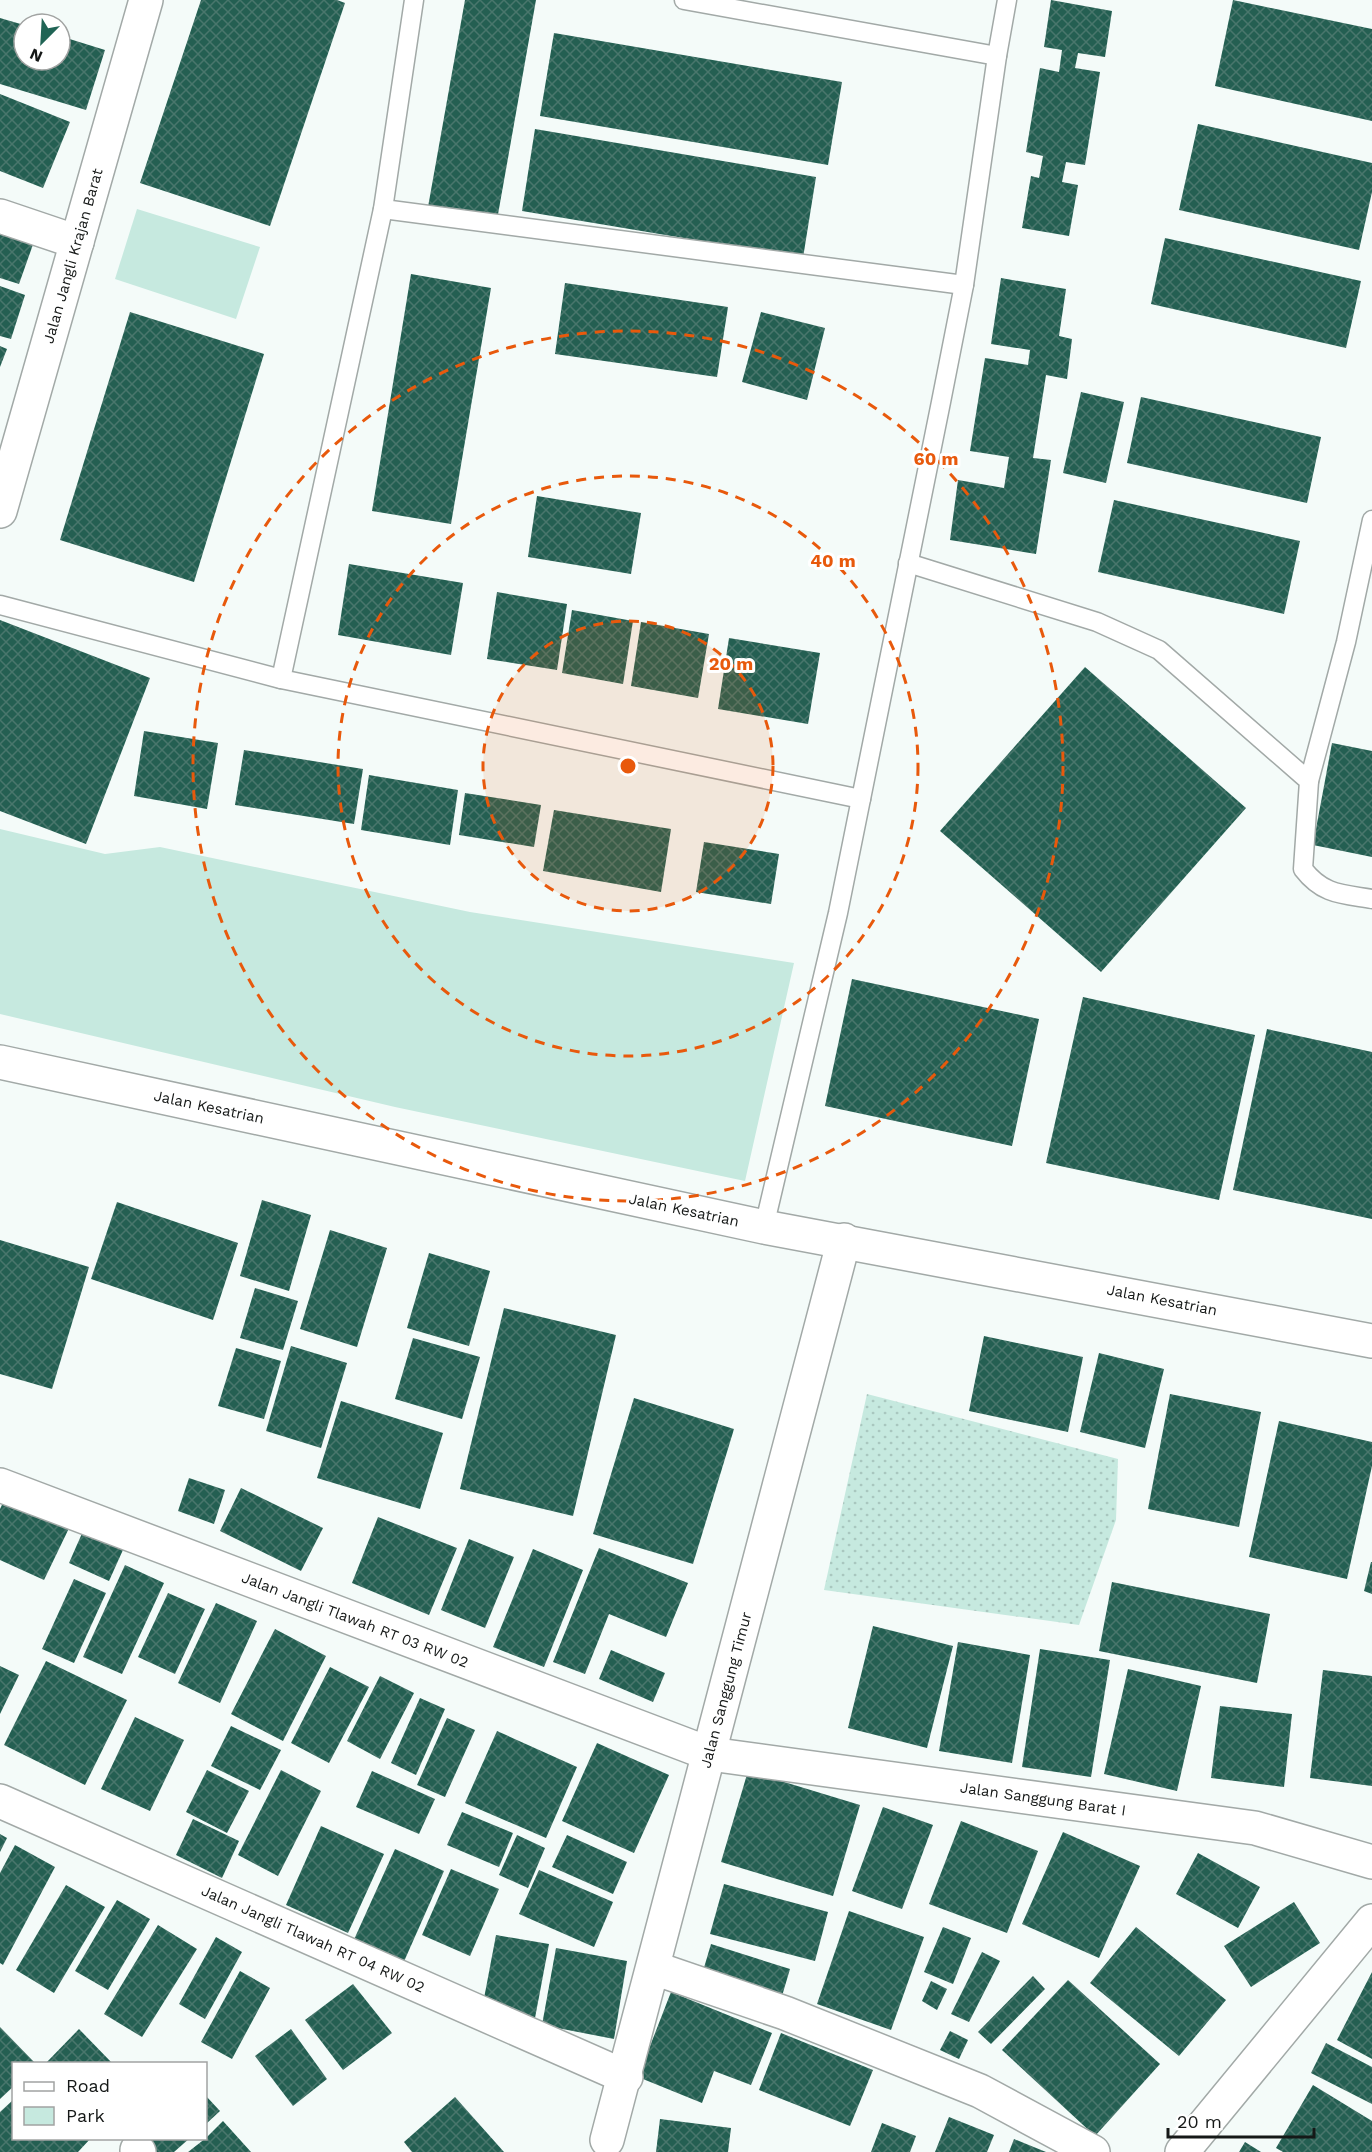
<svg xmlns="http://www.w3.org/2000/svg" width="1372" height="2152" font-family="'Work Sans',sans-serif">
<style>
.grass{fill:url(#grass-dots)}
.park{fill:#c6e9df}
.building{fill:url(#building-cross-hatch)}
.lines{fill:none;stroke-linecap:round;stroke-linejoin:round}
.lane-casing{stroke:#a2a9a7;stroke-width:21}
.street-casing{stroke:#a2a9a7;stroke-width:36}
.lane{stroke:#fff;stroke-width:18}
.street{stroke:#fff;stroke-width:33}
.ring{fill:none;stroke:#e8590c;stroke-width:3;stroke-dasharray:10 8}
.labels{text-anchor:middle;dominant-baseline:central;stroke-width:6;stroke-linejoin:round;paint-order:stroke}
.street-label{font-size:15px;fill:#151817;stroke:#fff}
.centre{fill:#e8590c;stroke:#fff;stroke-width:3}
.ring-label{font-size:18px;text-anchor:middle;font-weight:bold;fill:#e8590c;stroke:#fff;stroke-width:6;stroke-linejoin:round;paint-order:stroke}
</style>
<defs>
<pattern id="grass-dots" width="8" height="8" patternUnits="userSpaceOnUse" patternTransform="scale(1.5)"><rect width="8" height="8" fill="#c6e9df"/><path d="M2 2h.1M6 6h.1" fill="none" stroke="#a9c7bf" stroke-width="1.8" stroke-linecap="round"/></pattern>
<pattern id="building-cross-hatch" width="8" height="8" patternUnits="userSpaceOnUse" patternTransform="scale(1.5)"><rect width="8" height="8" fill="#245f52"/><path d="M0 0l8 8M0 8l8-8" fill="none" stroke="#49766c"/></pattern>
</defs>
<rect width="100%" height="100%" fill="#f4fbf9"/>
<!-- grass -->
<polygon class="grass" points="867,1394 1118,1459 1116,1520 1079,1625 824,1590"/>
<!-- park -->
<g class="park">
<polygon points="137,209 260,247 236,319 115,279"/>
<polygon points="0,829 105,854 160,847 470,912 794,963 745,1181 395,1107 0,1014"/>
</g>
<!-- building -->
<g class="building">
<polygon points="201,0 337,0 345,3 270,226 140,183"/>
<polygon points="465,0 536,0 497,220 428,207"/>
<polygon points="1051,0 1112,11 1105,57 1078,53 1075,68 1100,72 1085,165 1066,162 1062,182 1078,185 1069,236 1022,228 1031,176 1039,178 1043,156 1026,152 1040,68 1059,72 1062,50 1044,47"/>
<polygon points="1233,0 1372,29 1372,121 1215,86"/>
<polygon points="0,18 24,25 24,60 60,60 60,36 105,50 86,110 0,84"/>
<polygon points="554,33 842,82 828,165 540,116"/>
<polygon points="0,94 70,122 43,188 0,171"/>
<polygon points="1198,124 1372,163 1372,192 1359,250 1179,210"/>
<polygon points="535,129 816,177 803,258 522,211"/>
<polygon points="0,224 36,236 19,284 0,278"/>
<polygon points="1165,238 1361,281 1346,348 1151,304"/>
<polygon points="411,274 491,288 451,524 372,511"/>
<polygon points="1001,278 1066,289 1059,336 1072,339 1067,379 1046,375 1033,458 1051,460 1036,554 950,540 958,480 1004,488 1009,457 970,451 985,358 1028,365 1030,350 991,344"/>
<polygon points="565,283 728,307 717,377 555,354"/>
<polygon points="0,286 25,295 11,339 0,336"/>
<polygon points="130,312 264,354 194,582 60,540"/>
<polygon points="761,312 825,328 807,400 742,382"/>
<polygon points="0,346 7,349 0,367"/>
<polygon points="1081,392 1124,402 1106,483 1063,473"/>
<polygon points="1141,397 1321,437 1307,503 1127,463"/>
<polygon points="537,496 641,513 631,574 528,557"/>
<polygon points="1114,500 1300,541 1284,614 1098,572"/>
<polygon points="349,564 463,583 451,655 338,635"/>
<polygon points="497,592 567,604 557,670 487,659"/>
<polygon points="572,610 633,621 623,684 562,673"/>
<polygon points="0,620 150,678 86,844 0,811"/>
<polygon points="641,622 709,634 698,698 631,686"/>
<polygon points="729,638 820,653 808,724 718,709"/>
<polygon points="1085,667 1246,808 1101,972 940,831"/>
<polygon points="144,731 218,743 207,809 134,796"/>
<polygon points="1332,743 1372,751 1372,857 1313,845"/>
<polygon points="244,750 363,769 354,824 235,805"/>
<polygon points="369,775 458,790 450,845 361,830"/>
<polygon points="465,793 541,805 534,847 459,835"/>
<polygon points="554,810 671,829 661,892 543,871"/>
<polygon points="704,842 779,854 771,904 696,892"/>
<polygon points="852,979 1039,1019 1012,1146 825,1106"/>
<polygon points="1083,997 1255,1035 1219,1200 1046,1163"/>
<polygon points="1267,1029 1372,1052 1372,1219 1233,1190"/>
<polygon points="262,1200 311,1215 289,1291 240,1276"/>
<polygon points="117,1202 238,1243 213,1320 91,1279"/>
<polygon points="330,1230 387,1248 357,1347 300,1329"/>
<polygon points="0,1240 89,1267 52,1389 0,1374"/>
<polygon points="429,1253 490,1271 469,1346 407,1328"/>
<polygon points="255,1288 298,1301 283,1350 240,1338"/>
<polygon points="504,1308 616,1335 573,1516 460,1489"/>
<polygon points="984,1336 1083,1357 1068,1432 969,1411"/>
<polygon points="413,1338 480,1357 462,1419 395,1399"/>
<polygon points="291,1346 347,1363 321,1448 266,1431"/>
<polygon points="236,1348 281,1361 264,1419 218,1406"/>
<polygon points="1099,1353 1164,1369 1145,1448 1080,1432"/>
<polygon points="1170,1394 1261,1412 1239,1527 1148,1509"/>
<polygon points="634,1398 734,1429 693,1564 593,1534"/>
<polygon points="341,1401 443,1433 420,1509 317,1478"/>
<polygon points="1279,1421 1372,1442 1372,1466 1347,1579 1249,1557"/>
<polygon points="189,1478 225,1490 214,1524 178,1511"/>
<polygon points="241,1488 323,1528 301,1571 220,1531"/>
<polygon points="8,1492 72,1522 44,1580 0,1560 0,1509"/>
<polygon points="378,1517 457,1548 429,1615 352,1583"/>
<polygon points="87,1522 127,1541 109,1581 69,1563"/>
<polygon points="469,1539 514,1557 485,1628 441,1610"/>
<polygon points="599,1548 688,1583 666,1637 609,1614 585,1674 553,1662"/>
<polygon points="533,1549 583,1570 544,1667 493,1647"/>
<polygon points="1371,1562 1372,1562 1372,1594 1364,1591"/>
<polygon points="125,1565 164,1583 122,1674 83,1657"/>
<polygon points="74,1579 106,1593 74,1663 42,1649"/>
<polygon points="1112,1582 1270,1614 1257,1683 1099,1651"/>
<polygon points="168,1593 205,1609 175,1674 138,1657"/>
<polygon points="216,1603 257,1621 220,1703 178,1683"/>
<polygon points="873,1626 953,1646 927,1748 848,1728"/>
<polygon points="275,1629 326,1656 283,1741 231,1714"/>
<polygon points="958,1642 1030,1655 1012,1763 939,1751"/>
<polygon points="1040,1649 1110,1660 1091,1777 1022,1767"/>
<polygon points="611,1650 665,1673 653,1702 599,1679"/>
<polygon points="46,1661 127,1700 85,1785 4,1745"/>
<polygon points="0,1666 19,1675 0,1714"/>
<polygon points="330,1667 369,1687 329,1763 291,1743"/>
<polygon points="1128,1669 1201,1686 1177,1791 1104,1774"/>
<polygon points="1323,1670 1372,1676 1372,1786 1310,1778"/>
<polygon points="380,1676 414,1693 380,1759 347,1741"/>
<polygon points="420,1698 445,1709 416,1775 391,1763"/>
<polygon points="1220,1706 1292,1714 1284,1787 1211,1778"/>
<polygon points="135,1717 184,1740 150,1811 101,1789"/>
<polygon points="447,1718 475,1730 445,1797 417,1785"/>
<polygon points="231,1726 281,1750 260,1790 211,1766"/>
<polygon points="497,1731 577,1767 546,1838 465,1803"/>
<polygon points="597,1743 669,1775 634,1853 562,1821"/>
<polygon points="207,1770 249,1791 227,1833 186,1812"/>
<polygon points="281,1770 321,1791 278,1876 238,1855"/>
<polygon points="372,1771 435,1799 419,1834 356,1807"/>
<polygon points="748,1771 860,1805 833,1896 721,1862"/>
<polygon points="883,1807 933,1825 902,1909 852,1891"/>
<polygon points="462,1812 513,1833 499,1867 447,1845"/>
<polygon points="193,1819 239,1841 222,1878 176,1855"/>
<polygon points="961,1821 1038,1851 1007,1933 929,1904"/>
<polygon points="321,1826 384,1854 348,1933 286,1905"/>
<polygon points="1063,1832 1140,1866 1099,1958 1022,1924"/>
<polygon points="0,1834 7,1838 0,1852"/>
<polygon points="517,1835 545,1848 528,1888 499,1875"/>
<polygon points="567,1835 627,1862 613,1894 552,1867"/>
<polygon points="15,1845 55,1867 3,1965 0,1963 0,1873"/>
<polygon points="395,1849 444,1871 402,1966 352,1944"/>
<polygon points="1198,1853 1260,1887 1238,1928 1176,1894"/>
<polygon points="451,1869 499,1889 470,1956 422,1935"/>
<polygon points="539,1870 613,1902 594,1947 519,1914"/>
<polygon points="724,1884 828,1912 815,1961 710,1934"/>
<polygon points="66,1885 105,1907 54,1993 16,1970"/>
<polygon points="117,1900 150,1919 108,1990 75,1971"/>
<polygon points="1294,1902 1320,1943 1251,1987 1224,1946"/>
<polygon points="849,1911 924,1937 891,2030 817,2004"/>
<polygon points="158,1925 197,1949 142,2037 104,2014"/>
<polygon points="943,1927 971,1938 953,1984 924,1972"/>
<polygon points="1136,1927 1226,2000 1179,2056 1090,1983"/>
<polygon points="496,1935 549,1944 535,2018 482,2009"/>
<polygon points="216,1937 242,1952 205,2019 179,2004"/>
<polygon points="711,1944 790,1969 782,1996 703,1971"/>
<polygon points="556,1948 627,1961 614,2039 542,2025"/>
<polygon points="982,1952 1000,1961 969,2022 951,2014"/>
<polygon points="240,1971 270,1988 232,2059 201,2042"/>
<polygon points="1372,1972 1372,2059 1337,2040"/>
<polygon points="1033,1976 1045,1989 991,2044 978,2032"/>
<polygon points="1068,1980 1160,2064 1095,2136 1002,2050"/>
<polygon points="931,1981 947,1989 937,2010 922,2001"/>
<polygon points="353,1984 392,2033 343,2070 305,2020"/>
<polygon points="671,1992 772,2033 751,2085 714,2071 702,2103 638,2077"/>
<polygon points="0,2027 36,2064 14,2064 14,2086 0,2099"/>
<polygon points="79,2029 113,2064 45,2064"/>
<polygon points="291,2029 327,2079 293,2106 255,2056"/>
<polygon points="950,2031 968,2040 959,2059 940,2050"/>
<polygon points="781,2033 873,2070 850,2126 759,2090"/>
<polygon points="1326,2043 1372,2067 1372,2104 1311,2073"/>
<polygon points="1313,2085 1372,2121 1372,2152 1283,2152 1276,2148"/>
<polygon points="206,2096 220,2111 206,2124"/>
<polygon points="455,2097 504,2152 412,2152 404,2142"/>
<polygon points="14,2099 14,2138 91,2138 78,2152 0,2152 0,2112"/>
<polygon points="949,2117 994,2135 987,2152 935,2152"/>
<polygon points="660,2119 731,2128 728,2152 656,2152"/>
<polygon points="223,2121 251,2152 188,2152 206,2138"/>
<polygon points="882,2123 916,2136 910,2152 871,2152"/>
<polygon points="141,2138 190,2138 174,2152 154,2152"/>
<polygon points="1014,2139 1046,2152 1009,2152"/>
<polygon points="1245,2142 1261,2152 1239,2152"/>
</g>
<g class="lines">
<defs>
<g id="lane">
<polyline points="414,0 383,209 281,679 861,799"/>
<polyline points="684,0 997,56"/>
<polyline points="383,209 964,285"/>
<path d="M908 563 1097 622 1159 650 1309 781 1303 869C1323 895 1342 894 1372 899"/>
<polyline points="0,605 281,679"/>
<polyline points="1309,781 1346,642 1372,520"/>
<polyline points="764,1227 838,913 941,402 964,285 997,56 1007,0"/>
</g>
<g id="street">
<polyline points="0,216 77,242"/>
<polyline points="0,511 146,0"/>
<polyline points="0,1062 764,1227 1372,1341"/>
<polyline points="0,1485 710,1754 1255,1828 1372,1862"/>
<polyline points="0,1801 626,2077"/>
<polyline points="654,1968 785,2013 980,2091 1093,2152"/>
<polyline points="607,2140 844,1240"/>
<polyline points="137,2150 139,2152"/>
<polyline points="1182,2152 1372,1921"/>
</g>
</defs>
<!-- lane casing -->
<use href="#lane" class="lane-casing"/>
<!-- street casing -->
<use href="#street" class="street-casing"/>
<!-- lane -->
<use href="#lane" class="lane"/>
<!-- street -->
<use href="#street" class="street"/>
</g>
<!-- distance rings -->
<circle cx="628" cy="766" r="145" fill="#e8590c" fill-opacity=".12"/>
<g class="ring">
<circle cx="628" cy="766" r="145"/>
<circle cx="628" cy="766" r="290"/>
<circle cx="628" cy="766" r="435"/>
</g>
<g class="labels">
<!-- street labels -->
<g class="street-label">
<text transform="translate(73 256) rotate(-74)">Jalan Jangli Krajan Barat</text>
<text transform="translate(209 1107) rotate(12)">Jalan Kesatrian</text>
<text transform="translate(684 1210) rotate(12)">Jalan Kesatrian</text>
<text transform="translate(1162 1300) rotate(11)">Jalan Kesatrian</text>
<text transform="translate(355 1620) rotate(21)">Jalan Jangli Tlawah RT 03 RW 02</text>
<text transform="translate(726 1690) rotate(-75)">Jalan Sanggung Timur</text>
<text transform="translate(1043 1799) rotate(8)">Jalan Sanggung Barat I</text>
<text transform="translate(313 1939) rotate(24)">Jalan Jangli Tlawah RT 04 RW 02</text>
</g>
</g>
<circle cx="628" cy="766" r="9" class="centre"/>
<g class="ring-label">
<text x="936" y="465">60 m</text>
<text x="833" y="567">40 m</text>
<text x="731" y="670">20 m</text>
</g>
<!-- legend -->
<rect x="12" y="2062" width="195" height="78" fill="#ffffff" stroke="#a1a3a2" stroke-width="1.5"/>
<rect x="24" y="2082" width="30" height="9" fill="#ffffff" stroke="#a1a3a2" stroke-width="1.5"/>
<text x="66" y="2092" font-size="18" fill="#151817">Road</text>
<rect x="24" y="2107" width="30" height="18" fill="#c6e9df" stroke="#a1a3a2" stroke-width="1.5"/>
<text x="66" y="2122" font-size="18" fill="#151817">Park</text>
<!-- north arrow -->
<g transform="translate(42 42) rotate(204)"><circle r="28" fill="#ffffff" stroke="#a1a3a2" stroke-width="1.5"/>
<path d="M0-4.5L10 22L0 15L-10 22Z" fill="#206455"/>
<text y="-9" font-size="16" font-weight="bold" text-anchor="middle" fill="#151817">N</text>
</g>
<!-- scale -->
<path d="M1168 2128v9h146v-9" fill="none" stroke="#151817" stroke-width="3"/>
<text x="1177" y="2128" font-size="18" fill="#151817" stroke="#ffffff" stroke-width="4.5" paint-order="stroke">20 m</text>
</svg>
